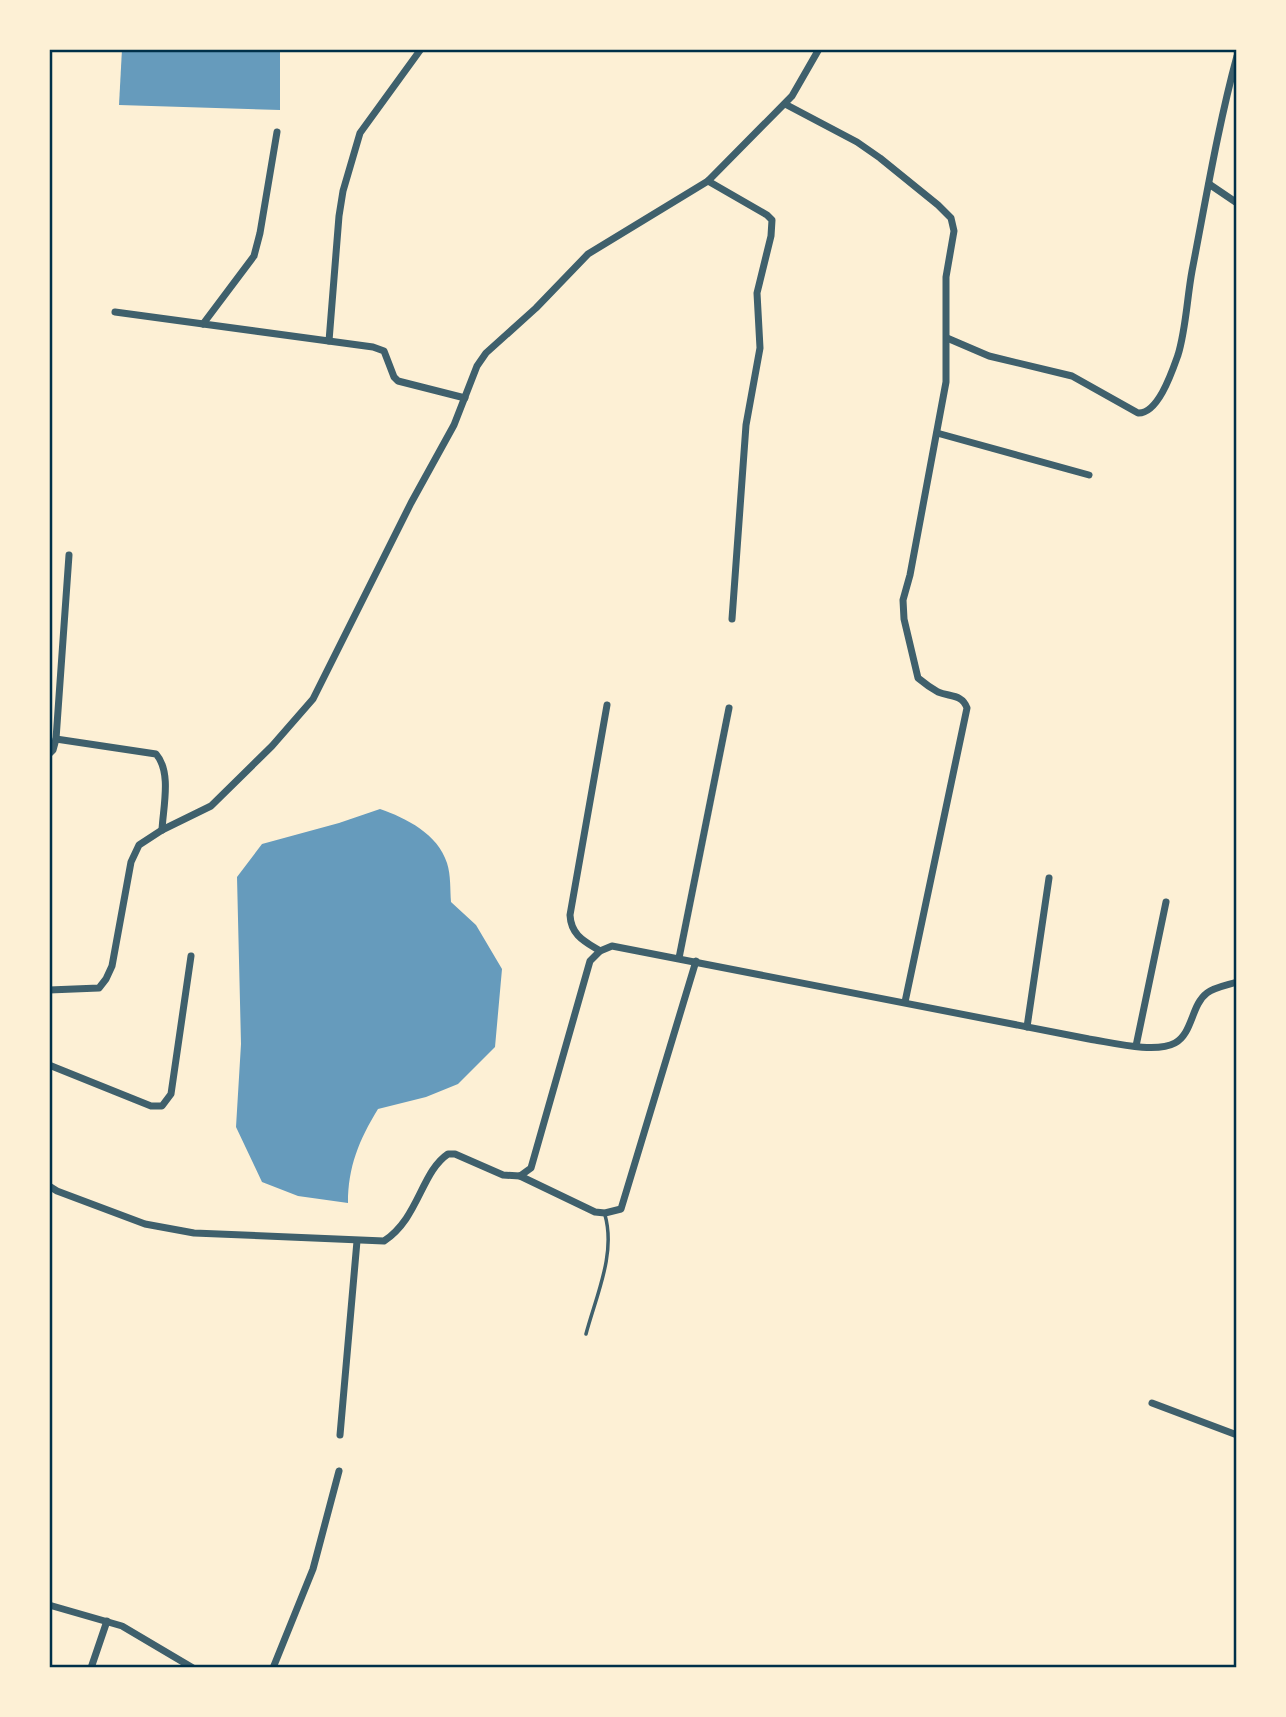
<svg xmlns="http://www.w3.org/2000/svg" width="1286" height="1717" font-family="Mulish,sans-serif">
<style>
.water{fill:#669bbc}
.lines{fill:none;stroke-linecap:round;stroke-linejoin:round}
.service{stroke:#3f606c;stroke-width:3.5}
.minor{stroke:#3f606c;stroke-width:7}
.neatline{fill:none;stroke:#003049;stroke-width:2.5}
</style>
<rect width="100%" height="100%" fill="#fdf0d5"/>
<!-- water -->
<g class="water">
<polygon points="122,49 280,49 280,110 119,105"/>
<path d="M380 809C406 818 438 834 447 863 451 875 450 890 451 902L476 925 502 969 495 1047 458 1084 426 1097 378 1109C359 1140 348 1167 348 1203L298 1196 262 1182 236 1127 241 1044 237 877 262 844 339 823Z"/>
</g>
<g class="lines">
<!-- service -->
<path class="service" d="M586 1334C596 1296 616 1254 605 1215"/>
<!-- minor -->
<g class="minor">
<path d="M785 104 857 142 880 158 938 205 951 218 954 231 946 277V382L910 575 903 600 904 619 918 678C924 683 931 688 938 692 950 697 962 694 967 708L905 1002"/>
<polyline points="708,181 767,215 772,220 771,236 757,293 760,348 746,425 732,619"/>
<polyline points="1209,184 1237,203"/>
<polyline points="115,312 373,347 384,351 394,377 398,381 465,398"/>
<polyline points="203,324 254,256 260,233 277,132"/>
<path d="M947 338 989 356 1072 376 1138 413C1158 414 1172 372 1178 355 1186 329 1187 298 1192 271 1206 199 1218 126 1237 56"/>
<polyline points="329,341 339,216 343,191 360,133 421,49"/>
<polyline points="937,433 1089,475"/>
<path d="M69 555 56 739 156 754C172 772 163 808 162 830"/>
<polyline points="49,754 53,750 56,739"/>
<path d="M600 951C584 941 571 935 570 915L607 705"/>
<polyline points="679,958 729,708"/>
<polyline points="49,990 99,988 106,979 112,966 131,862 139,845 162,830 211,806 272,746 313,699 411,503 454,425 477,366 486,353 536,308 588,254 708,181 792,96 819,49"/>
<polyline points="1027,1027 1049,878"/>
<polyline points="1136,1046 1166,902"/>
<polyline points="49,1065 151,1106 162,1106 171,1094 191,956"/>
<polyline points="520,1176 595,1212 605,1213 621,1209 696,961"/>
<path d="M49 1186 57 1191 145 1224 194 1233 384 1241C419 1218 421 1172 448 1154H455L503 1175 520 1176 531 1168 590 961 600 951 612 946 1089 1039C1110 1042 1155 1054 1175 1043 1193 1033 1191 1005 1207 993 1215 987 1228 985 1237 982"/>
<polyline points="1152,1403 1237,1435"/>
<polyline points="340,1435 357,1241"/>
<polyline points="49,1605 122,1626 193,1668"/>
<polyline points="91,1668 107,1621"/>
<polyline points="273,1668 313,1569 339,1471"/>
</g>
</g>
<!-- border -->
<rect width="1286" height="1717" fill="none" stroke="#fdf0d5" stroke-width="102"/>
<rect x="51" y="51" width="1184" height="1615" class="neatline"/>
</svg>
